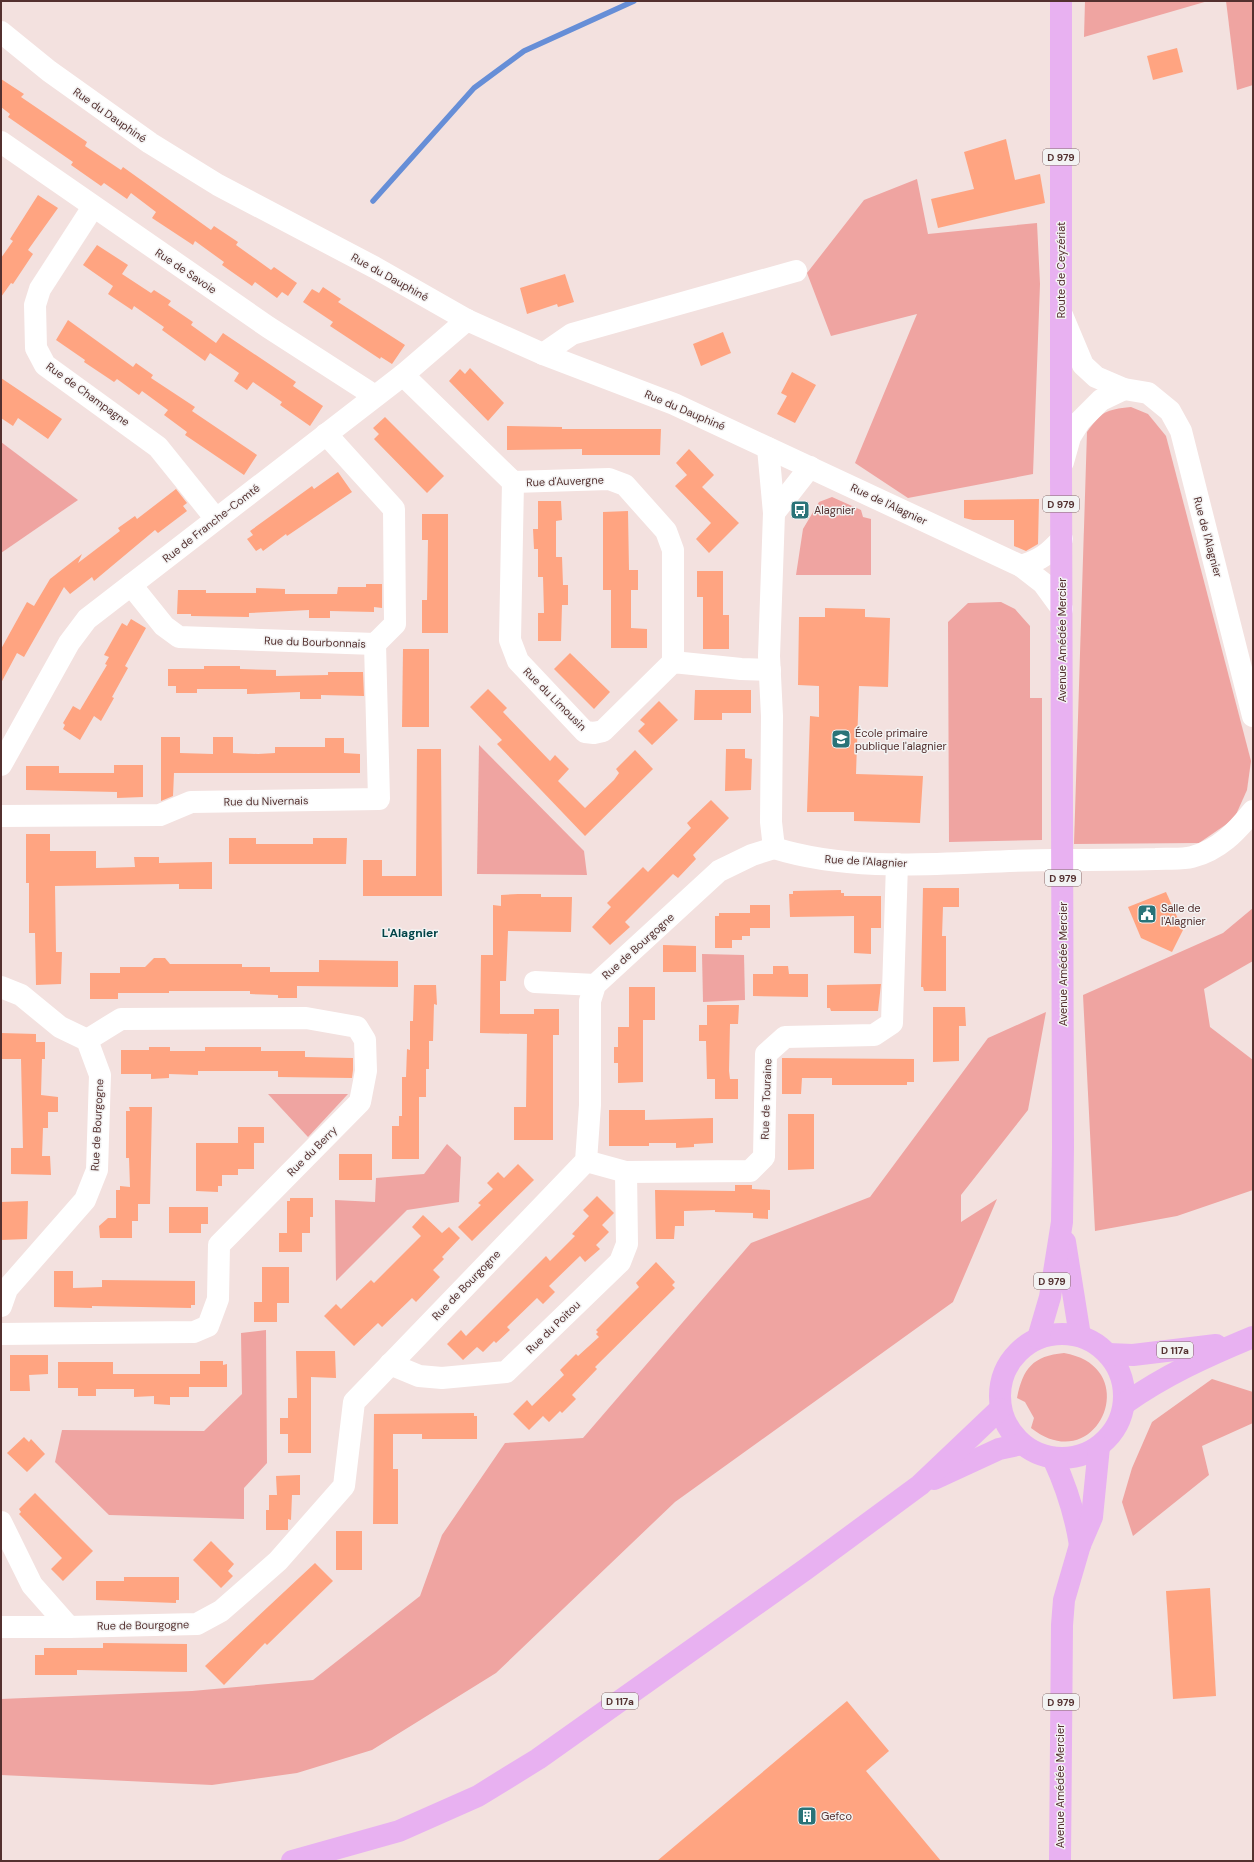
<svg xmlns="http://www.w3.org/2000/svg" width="1254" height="1862" font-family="'DM Sans',sans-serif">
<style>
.green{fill:#efa4a1}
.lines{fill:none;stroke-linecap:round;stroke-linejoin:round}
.stream{stroke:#668ed7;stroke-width:5.5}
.building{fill:#ffa481}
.minor{stroke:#fff;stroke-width:22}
.major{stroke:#e8b1f1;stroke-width:22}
.labels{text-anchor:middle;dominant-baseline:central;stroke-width:3;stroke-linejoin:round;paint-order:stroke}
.shield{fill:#f3f3f3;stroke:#836a6a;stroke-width:1}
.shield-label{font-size:10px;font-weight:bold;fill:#53302f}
.street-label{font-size:11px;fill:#53302f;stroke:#f3f3f3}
.poi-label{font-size:11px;fill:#53302f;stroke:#f3f3f3;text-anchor:start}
.neighbourhood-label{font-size:12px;font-weight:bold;fill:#004347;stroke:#f3f3f3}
</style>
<rect width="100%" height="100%" fill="#f3e1df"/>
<!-- green -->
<g class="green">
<polygon points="1085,1 1208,1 1084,37"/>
<polygon points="1226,1 1253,1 1253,85 1237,90"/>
<polygon points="917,179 928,234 1037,223 1040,284 1033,474 908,498 855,463 917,314 831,336 807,273 864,200"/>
<path d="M1131 407 1148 414 1166 436 1251 761 1247 790 1234 819 1199 843 1074 844 1087 432C1102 411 1105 410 1131 407Z"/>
<polygon points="1,442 78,500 1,553"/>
<polygon points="832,497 861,510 863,517 871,519 871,575 796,575 803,529 819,502"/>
<polygon points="1001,602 1015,609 1030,626 1030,698 1042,698 1042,840 949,842 948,622 968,603"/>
<polygon points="479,745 584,851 587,875 477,874"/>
<polygon points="1253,908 1253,961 1204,989 1210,1027 1253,1060 1253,1190 1177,1216 1095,1231 1083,995 1223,933"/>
<polygon points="702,954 744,955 745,1000 703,1002"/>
<polygon points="1046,1012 1028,1110 961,1195 961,1222 997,1199 953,1302 675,1502 496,1673 372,1750 297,1773 212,1785 1,1775 1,1699 192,1691 313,1680 420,1596 442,1535 505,1443 583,1438 751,1243 870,1197 988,1038"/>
<polygon points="268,1094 348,1094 308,1137"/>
<polygon points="447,1144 461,1157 459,1202 407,1210 336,1281 335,1200 375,1202 376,1178 424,1174"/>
<polygon points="266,1330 267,1463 244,1488 244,1519 109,1515 55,1462 62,1430 204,1431 242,1394 241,1333"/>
<path d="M1064 1353C1146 1367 1097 1480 1031 1428L1034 1418 1025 1402 1017 1398C1023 1368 1033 1356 1064 1353Z"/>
<polygon points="1212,1379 1253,1392 1253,1423 1202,1446 1209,1475 1133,1536 1122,1502 1132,1468 1152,1422"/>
</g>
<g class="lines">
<!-- stream -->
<polyline class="stream" points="373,201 474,88 524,51 634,1"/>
</g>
<!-- building -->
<g class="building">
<polygon points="1177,48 1183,72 1153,80 1147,56"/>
<polygon points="1,79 24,94 21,97 87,142 85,146 121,170 123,167 211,230 214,226 238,242 236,245 271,270 274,267 297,283 288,296 282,292 277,298 255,282 252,286 222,265 224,262 195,241 193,245 152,218 156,212 131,193 127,199 104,183 101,186 71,165 73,162 8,117 10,114 1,107"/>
<polygon points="1006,139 1015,180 1040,174 1045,203 938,228 931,199 974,189 964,152"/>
<polygon points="38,195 58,208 28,250 33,254 13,284 11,283 1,297 1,258 13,241 10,239"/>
<polygon points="97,245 128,265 122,274 151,293 154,290 171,301 168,305 193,322 191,325 216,343 223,333 296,382 293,386 323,406 310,426 280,405 282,402 253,382 247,390 234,381 239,373 210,353 205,361 162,330 164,327 134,306 132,310 108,294 113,286 83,265"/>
<polygon points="565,274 574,302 558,307 557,304 527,314 520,288"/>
<polygon points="323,287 341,299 338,302 405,345 392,364 381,357 380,359 330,326 333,322 303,302 312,289 319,293"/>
<polygon points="68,320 133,367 136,363 153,375 151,378 195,407 192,411 257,455 244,475 185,435 187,432 164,415 168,410 142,391 139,395 117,379 114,382 84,362 85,360 56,340"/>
<polygon points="723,332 731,353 701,366 693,344"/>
<polygon points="470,368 504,403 488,421 449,381 460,369 465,374"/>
<polygon points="792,372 816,385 795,423 777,414 787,396 781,393"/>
<polygon points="1,378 62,419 48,439 18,418 13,426 1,418"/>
<polygon points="385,417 444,476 427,493 374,439 379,434 373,428"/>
<polygon points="507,426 562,427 562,429 661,429 660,455 582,455 582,449 507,450"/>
<polygon points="689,449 714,475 702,487 739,523 709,553 696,539 711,523 675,486 687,475 676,463"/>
<polygon points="338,472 352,492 287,536 286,534 263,551 261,548 256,551 247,539 253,535 250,531 312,486 314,489"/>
<polygon points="176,489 187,503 183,506 187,511 158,533 155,530 94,581 92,577 70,594 64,587 24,657 17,653 1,683 1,649 27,602 34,606 50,579 82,554 78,563 120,531 118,528 135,516 137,519"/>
<polygon points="1039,499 1038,544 1026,551 1014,546 1014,520 973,520 964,518 964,500"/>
<polygon points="538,501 561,501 562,520 556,521 556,557 562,557 563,585 568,585 568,605 562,605 561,641 538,641 538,613 544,613 543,577 538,577 538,549 534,549 533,529 538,529"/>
<polygon points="628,511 629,570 638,570 638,590 631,590 631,628 647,629 647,648 611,648 611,590 603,590 603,512"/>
<polygon points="422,514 448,514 448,633 422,633 422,600 427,600 428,540 422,540"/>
<polygon points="697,571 723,571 723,615 729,615 729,649 703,649 703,597 697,597"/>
<polygon points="366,584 382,584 382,608 374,607 374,612 330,611 330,618 309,618 309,610 249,613 249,617 191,616 191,614 177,614 178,590 206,590 206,593 256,593 256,588 285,589 285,594 337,594 338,587 366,587"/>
<polygon points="825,608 865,609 865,617 890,618 888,687 859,686 856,774 923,776 920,823 854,821 854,812 807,812 810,716 819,717 819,686 798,685 799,617 825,617"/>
<polygon points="131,619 146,628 125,666 128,668 112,697 114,698 101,721 94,716 80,740 63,729 65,725 63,723 73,706 80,710 107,665 105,664 109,657 104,655 122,623 127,626"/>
<polygon points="403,649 429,649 429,727 402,727"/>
<polygon points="570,653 610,692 594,709 554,669"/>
<polygon points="204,666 240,666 240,669 276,670 276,676 328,675 328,672 363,672 364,696 321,695 321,699 300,699 300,692 247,694 247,689 197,689 197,693 176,693 176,686 168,686 168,669 204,669"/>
<polygon points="488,689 507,708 503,712 550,761 555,755 569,769 558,781 585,808 614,780 619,773 616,769 635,750 653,769 585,836 497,744 502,740 470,707"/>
<polygon points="695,690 751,690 751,713 722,713 722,720 694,720"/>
<polygon points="659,701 678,720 652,745 638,731 645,724 640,720"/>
<polygon points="161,737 180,737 180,753 213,754 213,737 233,737 233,753 258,754 275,753 275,747 325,747 325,738 344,738 344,753 360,754 360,773 174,773 173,796 161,801"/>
<polygon points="417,749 441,749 442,896 363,896 363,860 382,860 382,876 416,876"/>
<polygon points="726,749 745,749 745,758 752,759 751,790 725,791"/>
<polygon points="114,765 143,765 143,797 117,798 117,792 26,790 26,766 59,766 59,773 114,773"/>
<polygon points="711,800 729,818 693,855 696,859 678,878 673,874 625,922 630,927 610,945 592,927 611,907 607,903 643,867 648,872 691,828 687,823"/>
<polygon points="26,834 50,834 50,851 96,851 96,868 135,867 134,857 159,857 159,863 212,862 212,889 179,889 179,884 55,886 56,952 62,952 61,984 36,985 35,933 29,933 29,883 26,883"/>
<polygon points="229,838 256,838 256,844 313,844 313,838 347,838 346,864 229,864"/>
<polygon points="923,888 959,888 959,907 943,907 942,936 946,936 946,991 924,991 923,987 921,987"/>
<polygon points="841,890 841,893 844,893 844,896 881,896 881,928 871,928 871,954 854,953 854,916 790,917 789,894 793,894 793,891"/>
<polygon points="1166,892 1183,930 1172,952 1141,938 1128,907"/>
<polygon points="518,894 541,894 541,897 572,897 571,932 508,931 506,981 500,981 500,1014 534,1014 534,1009 559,1009 559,1035 553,1035 553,1140 514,1140 514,1107 526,1107 527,1034 480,1033 481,955 493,955 493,905 501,906 501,895"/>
<polygon points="750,905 770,905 770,928 750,928 750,936 742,936 742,940 732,940 732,948 715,948 715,916 719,916 719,913 750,913"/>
<polygon points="663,945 696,946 696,972 663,972"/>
<polygon points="154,958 165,958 170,964 242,964 242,967 270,967 270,972 319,972 319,960 398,961 398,987 297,986 297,998 278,998 278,995 250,994 250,991 169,991 169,993 118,993 118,999 90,999 90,973 120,973 120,967 145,967"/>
<polygon points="773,966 788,966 789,974 808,974 808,997 753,996 753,974 773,974"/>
<polygon points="881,984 878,1011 831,1011 830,1008 827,1008 827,985"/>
<polygon points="414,985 436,985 437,1005 434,1004 433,1041 429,1041 429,1069 426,1069 426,1097 419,1097 419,1159 392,1159 392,1126 399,1126 399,1116 402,1116 402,1077 406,1077 407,1049 410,1050 410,1021 413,1021"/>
<polygon points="629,987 655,987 655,1020 643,1020 643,1082 618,1083 618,1063 614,1063 614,1047 618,1047 618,1027 629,1027"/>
<polygon points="707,1005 739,1005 738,1024 730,1024 729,1071 730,1079 738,1079 738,1099 715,1099 715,1079 707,1079 706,1041 699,1041 699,1025 707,1025"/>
<polygon points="933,1007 965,1007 966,1026 959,1026 959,1061 933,1062"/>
<polygon points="1,1033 36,1034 36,1042 45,1042 45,1059 42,1059 41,1095 58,1097 58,1112 48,1112 48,1128 43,1128 42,1156 50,1156 51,1175 11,1174 11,1148 23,1148 21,1059 1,1059"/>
<polygon points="149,1047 170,1047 170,1051 205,1051 205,1047 261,1047 261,1051 305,1051 305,1057 353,1058 353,1070 352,1078 278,1077 278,1071 198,1071 198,1075 169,1074 169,1078 151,1079 151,1074 121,1074 121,1050 149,1050"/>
<polygon points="782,1058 914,1059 914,1082 907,1082 907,1085 832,1085 832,1078 802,1078 801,1094 782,1094"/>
<polygon points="129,1107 152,1107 150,1204 138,1204 138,1221 132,1221 132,1238 100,1238 99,1226 108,1218 116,1218 116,1190 120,1190 120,1186 130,1187 129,1158 126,1158 126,1111 130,1111"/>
<polygon points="609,1110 645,1110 645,1120 713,1118 713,1143 694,1144 694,1147 676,1148 676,1143 649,1143 649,1146 609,1146"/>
<polygon points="788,1114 814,1114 814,1169 788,1170"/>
<polygon points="238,1127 264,1127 264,1143 254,1143 254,1169 238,1169 238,1175 222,1175 222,1186 218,1186 218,1192 196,1191 196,1143 238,1143"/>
<rect x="339" y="1154" width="33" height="26"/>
<polygon points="518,1164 534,1180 472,1241 458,1227 481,1205 478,1203 493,1189 487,1183 498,1172 504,1178"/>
<polygon points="735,1185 752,1185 752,1189 770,1190 770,1210 768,1210 768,1219 753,1218 753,1213 715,1212 715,1210 684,1211 684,1226 675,1226 674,1239 656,1239 655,1190 735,1191"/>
<polygon points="597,1196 614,1213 602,1225 609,1232 596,1245 600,1249 585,1262 580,1256 549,1286 555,1292 543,1304 537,1298 507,1327 510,1330 496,1343 494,1341 483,1352 477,1347 463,1360 447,1344 461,1330 466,1336 546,1256 550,1261 575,1236 572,1234 589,1216 583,1210"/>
<polygon points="290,1198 313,1198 313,1217 310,1217 310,1233 302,1233 302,1252 279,1252 279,1233 287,1233 287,1201 290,1201"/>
<polygon points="28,1201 27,1239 1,1240 1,1202"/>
<polygon points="169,1207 208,1207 208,1224 201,1224 201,1233 169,1233"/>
<polygon points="423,1215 442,1233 449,1227 460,1238 442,1257 444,1259 433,1270 440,1277 416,1302 412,1298 382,1327 378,1323 354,1346 324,1316 336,1304 341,1309 371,1280 374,1283 421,1236 412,1227"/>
<polygon points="656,1262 675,1282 672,1285 675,1288 595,1367 597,1369 572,1395 576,1399 562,1413 560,1411 549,1422 543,1416 529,1430 513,1414 527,1400 532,1406 564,1375 560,1370 576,1354 578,1356 599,1337 596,1334 598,1332 596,1330 639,1287 636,1283"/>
<polygon points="262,1267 289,1267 289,1303 277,1303 277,1322 254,1322 254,1302 262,1302"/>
<polygon points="54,1271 73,1271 73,1288 102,1287 102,1280 195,1281 195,1305 191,1305 191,1308 92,1306 92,1308 54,1307"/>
<polygon points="296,1351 335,1351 336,1378 311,1377 311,1453 288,1453 288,1434 280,1434 280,1418 288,1418 288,1398 297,1398"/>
<polygon points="10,1355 48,1355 48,1374 29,1375 30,1391 10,1391"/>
<polygon points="200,1361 223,1361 223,1365 227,1364 227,1387 189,1387 189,1397 170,1397 170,1405 154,1404 154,1396 134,1397 134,1389 96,1389 96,1396 78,1396 78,1388 58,1388 58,1362 113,1362 113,1374 200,1374"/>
<polygon points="474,1413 474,1416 477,1416 477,1439 422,1439 422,1434 393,1434 393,1469 398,1469 398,1524 373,1524 374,1414"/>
<polygon points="24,1437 29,1442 31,1439 45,1454 27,1472 7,1453"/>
<polygon points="300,1475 300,1495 292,1495 291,1520 288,1519 288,1530 266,1530 266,1510 269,1510 269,1495 277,1495 276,1476"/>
<polygon points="35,1493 93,1551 63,1581 51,1569 62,1558 19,1514 21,1512 19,1509"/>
<rect x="336" y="1531" width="26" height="39"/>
<polygon points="211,1541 234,1564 228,1571 233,1576 221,1588 193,1560"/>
<polygon points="315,1563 333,1581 267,1645 265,1643 224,1685 205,1666"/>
<polygon points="124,1577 179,1577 179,1600 176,1600 176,1603 96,1600 96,1581 124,1581"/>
<polygon points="1210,1588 1216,1696 1173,1699 1166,1591"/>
<polygon points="103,1643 187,1644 187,1672 77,1670 77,1675 35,1675 35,1655 44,1655 44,1648 103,1648"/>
<polygon points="847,1701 889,1751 866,1771 941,1861 657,1861"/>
</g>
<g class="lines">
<!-- minor -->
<g class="minor">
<polyline points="1,32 49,71 150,143 218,185 374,267 467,320 543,354 674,404 1021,566 1043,583 1062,609"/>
<polyline points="1,142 268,327 375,396"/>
<polyline points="93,207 40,289 35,305 36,348 45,365 158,447 216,519"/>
<polyline points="1062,315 1083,365 1096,377 1124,389 1148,393 1170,411 1181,431 1253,716"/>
<polyline points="543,354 572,334 796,271"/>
<polyline points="403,375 513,482 609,479 625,485 666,531 673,550 673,662"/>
<path d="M768 448 774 513 769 656 772 716 771 822 774 848C864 876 963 860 1056 860 1089 860 1122 860 1156 859 1167 858 1181 860 1192 857 1219 850 1236 832 1253 811"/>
<polyline points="1063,462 1070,437 1080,421 1101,400 1124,389"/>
<polyline points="513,482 510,640 518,661 585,732 594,733 603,731 673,662 741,669 770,670"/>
<polyline points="774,513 810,467"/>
<path d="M1021 566C1041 560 1048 554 1062 539"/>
<polyline points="131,585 164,626 179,637 375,644 395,624 394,509 326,434"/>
<polyline points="1,765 69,643 87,619 403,375 467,320"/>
<polyline points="1,816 160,815 191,802 379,799 375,644"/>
<polyline points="535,982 595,985"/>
<polyline points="1,987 21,995 60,1027 87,1040 100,1075 97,1170 85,1200 7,1289 1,1306"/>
<polyline points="586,1161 626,1172 750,1171 764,1157 766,1054 785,1037 874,1035 892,1023 897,864"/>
<polyline points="1,1334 194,1332 208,1326 218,1299 219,1245 360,1102 366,1071 365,1040 357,1027 306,1018 121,1019 87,1040"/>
<polyline points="390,1364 419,1376 442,1378 506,1372 620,1262 627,1244 626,1172"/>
<polyline points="1,1522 32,1585 69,1627 197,1624 221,1611 278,1561 344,1486 354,1402 586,1161 590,1105 590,1001 595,985 719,871 752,855 774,848"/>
<polyline points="1,1627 69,1627"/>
</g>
<!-- major -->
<g class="major">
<polyline points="1065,1242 1080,1336"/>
<circle cx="1062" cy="1396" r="62"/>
<polyline points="1038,1338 1050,1297 1062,1222 1063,1147 1061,469 1061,1"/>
<polyline points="1108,1354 1133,1355 1216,1345"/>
<path d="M1124 1404C1165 1375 1207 1356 1253 1337"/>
<path d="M1053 1458C1067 1488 1075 1513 1080 1545"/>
<polyline points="934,1479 999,1449 1022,1444"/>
<polyline points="292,1861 399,1831 478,1796 538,1759 806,1569 920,1485 1000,1409"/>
<polyline points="1060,1861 1062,1625 1064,1600 1080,1545 1092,1517 1099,1447"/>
</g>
</g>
<!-- icons -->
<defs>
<symbol id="bus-square" viewBox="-11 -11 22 22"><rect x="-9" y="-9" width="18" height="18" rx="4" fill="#297378" stroke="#f3f3f3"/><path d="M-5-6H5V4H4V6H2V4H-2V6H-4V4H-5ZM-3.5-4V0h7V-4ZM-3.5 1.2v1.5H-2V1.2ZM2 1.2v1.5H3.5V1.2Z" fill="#fff"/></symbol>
<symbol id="school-square" viewBox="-11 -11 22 22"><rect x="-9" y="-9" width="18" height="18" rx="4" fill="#297378" stroke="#f3f3f3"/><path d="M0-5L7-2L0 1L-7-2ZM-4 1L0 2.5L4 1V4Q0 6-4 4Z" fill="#fff"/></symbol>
<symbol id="civic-square" viewBox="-11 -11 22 22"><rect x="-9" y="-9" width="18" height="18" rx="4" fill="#297378" stroke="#f3f3f3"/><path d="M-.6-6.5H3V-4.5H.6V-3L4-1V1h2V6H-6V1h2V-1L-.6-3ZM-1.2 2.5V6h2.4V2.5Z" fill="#fff"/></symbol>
<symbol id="building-square" viewBox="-11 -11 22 22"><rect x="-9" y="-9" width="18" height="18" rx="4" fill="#297378" stroke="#f3f3f3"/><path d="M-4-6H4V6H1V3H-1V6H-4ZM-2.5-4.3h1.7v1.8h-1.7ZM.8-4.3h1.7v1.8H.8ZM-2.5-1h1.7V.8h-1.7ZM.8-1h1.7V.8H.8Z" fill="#fff"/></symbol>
</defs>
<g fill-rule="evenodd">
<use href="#bus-square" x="789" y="499" width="22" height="22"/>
<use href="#school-square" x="830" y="728" width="22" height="22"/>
<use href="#civic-square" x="1136" y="903" width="22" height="22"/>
<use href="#building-square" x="796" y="1805" width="22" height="22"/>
</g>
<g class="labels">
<!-- shield labels -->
<g class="shield">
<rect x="1043" y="149" width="36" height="16" rx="3"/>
<rect x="1043" y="496" width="36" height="16" rx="3"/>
<rect x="1045" y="870" width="36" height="16" rx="3"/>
<rect x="1034" y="1273" width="36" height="16" rx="3"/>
<rect x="1157" y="1342" width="36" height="16" rx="3"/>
<rect x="602" y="1693" width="36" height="16" rx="3"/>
<rect x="1043" y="1694" width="36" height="16" rx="3"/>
</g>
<g class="shield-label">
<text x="1061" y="157">D 979</text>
<text x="1061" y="504">D 979</text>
<text x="1063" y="878">D 979</text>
<text x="1052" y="1281">D 979</text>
<text x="1175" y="1350">D 117a</text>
<text x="620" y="1701">D 117a</text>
<text x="1061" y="1702">D 979</text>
</g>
<!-- street labels -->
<g class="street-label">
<text transform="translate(110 115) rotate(35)">Rue du Dauphiné</text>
<text transform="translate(1061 270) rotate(-90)">Route de Ceyzériat</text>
<text transform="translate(186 271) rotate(34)">Rue de Savoie</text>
<text transform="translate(390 277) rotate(29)">Rue du Dauphiné</text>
<text transform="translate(88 394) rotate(36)">Rue de Champagne</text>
<text transform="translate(685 410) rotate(23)">Rue du Dauphiné</text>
<text transform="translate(565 481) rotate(-2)">Rue d'Auvergne</text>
<text transform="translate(889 504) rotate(25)">Rue de l'Alagnier</text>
<text transform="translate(211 523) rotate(-38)">Rue de Franche-Comté</text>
<text transform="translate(1208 537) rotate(75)">Rue de l'Alagnier</text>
<text transform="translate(1062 640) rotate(-90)">Avenue Amédée Mercier</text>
<text transform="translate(315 642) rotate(2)">Rue du Bourbonnais</text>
<text transform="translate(555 699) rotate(45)">Rue du Limousin</text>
<text transform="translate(266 801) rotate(-1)">Rue du Nivernais</text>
<text transform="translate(866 861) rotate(3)">Rue de l'Alagnier</text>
<text transform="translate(638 946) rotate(-42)">Rue de Bourgogne</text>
<text transform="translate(1063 964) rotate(-90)">Avenue Amédée Mercier</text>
<text transform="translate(766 1099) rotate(-88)">Rue de Touraine</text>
<text transform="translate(97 1125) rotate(-87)">Rue de Bourgogne</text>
<text transform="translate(312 1151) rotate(-45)">Rue du Berry</text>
<text transform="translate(466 1285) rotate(-46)">Rue de Bourgogne</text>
<text transform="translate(553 1327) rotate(-44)">Rue du Poitou</text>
<text transform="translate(143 1625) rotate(-1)">Rue de Bourgogne</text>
<text transform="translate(1060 1786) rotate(-90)">Avenue Amédée Mercier</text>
</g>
<!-- poi labels -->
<g class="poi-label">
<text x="814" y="510">Alagnier</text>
<text x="855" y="733">École primaire<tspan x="855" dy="13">publique l'alagnier</tspan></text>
<text x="1161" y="908">Salle de<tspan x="1161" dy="13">l'Alagnier</tspan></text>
<text x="821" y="1816">Gefco</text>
</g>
<!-- neighbourhood labels -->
<g class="neighbourhood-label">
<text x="410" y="933">L'Alagnier</text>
</g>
</g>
<!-- border -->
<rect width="1254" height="1862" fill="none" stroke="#53302f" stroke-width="4"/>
</svg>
